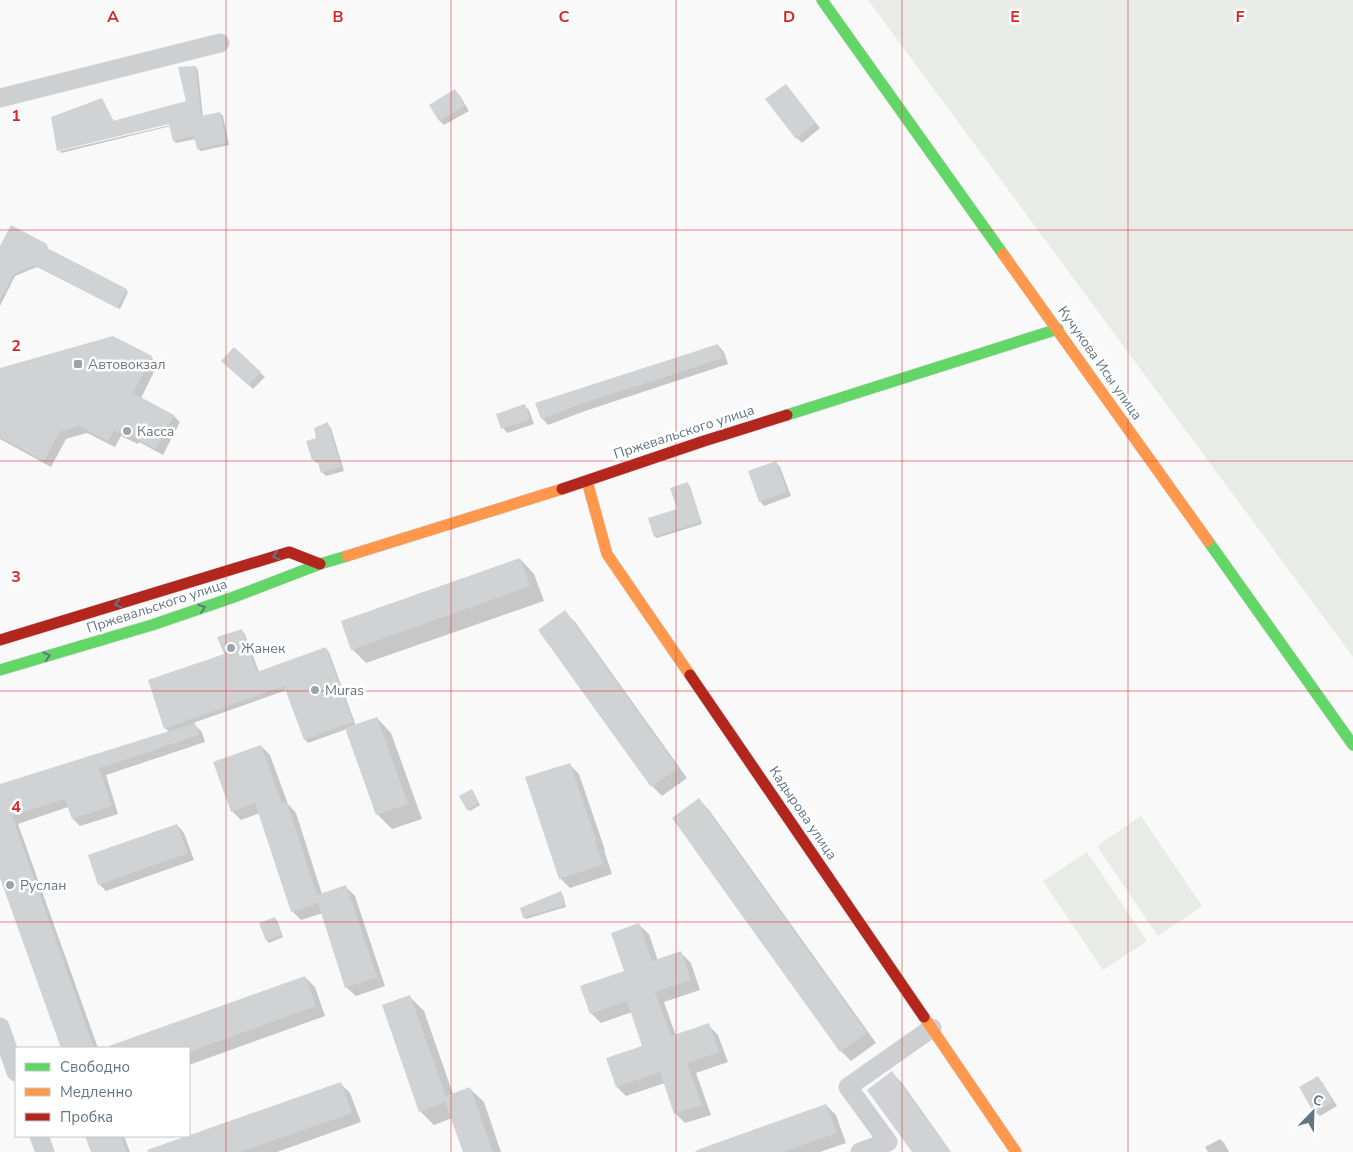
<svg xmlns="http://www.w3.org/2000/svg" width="1353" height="1152" font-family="'Nunito Sans',sans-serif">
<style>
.green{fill:#e8ebe6}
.shadow{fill:#0003}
.building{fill:#d0d2d3}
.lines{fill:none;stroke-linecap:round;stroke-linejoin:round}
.fast-casing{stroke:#d5d6d7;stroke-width:12}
.slow-casing{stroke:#d5d6d7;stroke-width:12}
.jam-casing{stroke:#d5d6d7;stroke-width:12}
.street{stroke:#cecfd0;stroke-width:19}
.fast{stroke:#63d668;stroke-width:11}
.slow{stroke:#ff974d;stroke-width:11}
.jam{stroke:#b3261e;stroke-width:11}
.oneway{stroke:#657683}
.grid{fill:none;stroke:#d62828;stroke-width:1;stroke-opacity:0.55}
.poi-dot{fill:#99a4ac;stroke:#fff;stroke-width:2}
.labels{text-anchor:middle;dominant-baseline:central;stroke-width:5;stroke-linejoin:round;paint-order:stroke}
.street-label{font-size:14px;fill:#657683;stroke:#fff}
.poi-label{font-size:14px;fill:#657683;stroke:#fff;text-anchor:start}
.grid-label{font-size:16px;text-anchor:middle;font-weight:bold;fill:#d62828;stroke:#fff;stroke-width:5;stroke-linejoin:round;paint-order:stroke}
</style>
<rect width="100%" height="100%" fill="#f9f9f9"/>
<!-- green -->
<g class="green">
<polygon points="868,0 1353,0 1353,657"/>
<polygon points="1141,816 1202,906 1158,936 1097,846"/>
<polygon points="1087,852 1147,941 1103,970 1043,881"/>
</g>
<!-- shadow -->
<g class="shadow">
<polygon points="196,68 198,70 203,117 220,113 223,116 229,145 201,151 198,149 196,139 176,143 174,141 171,126 61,153 60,151 175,124 175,121 59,149 101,99 104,102 114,122 188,102"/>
<polygon points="790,90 820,128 802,143 797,138"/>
<polygon points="455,91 460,96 469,111 444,125 440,121 431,105"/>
<polygon points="46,245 48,247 47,249 126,290 128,292 120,309 37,267 15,276 0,306 0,249"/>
<polygon points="718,345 724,352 728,364 585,411 548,425 542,418"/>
<polygon points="234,349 265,377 253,389 223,361"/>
<polygon points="151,357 158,364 141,398 174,416 180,422 163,455 139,442 138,444 121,436 115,447 87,433 66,439 51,467 0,439 0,369"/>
<polygon points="524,406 529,410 534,424 507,433 503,428"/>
<polygon points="327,424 331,428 344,471 326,476 322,472 319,463 317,463 313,459 318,439"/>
<polygon points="776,462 780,467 791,496 764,506 760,501"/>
<polygon points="688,484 690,486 702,524 657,538 655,536 678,510"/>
<polygon points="520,559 534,574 544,601 366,663 352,649"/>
<polygon points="565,612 575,622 687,778 662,796 652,786 540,630"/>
<polygon points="241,630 245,634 259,672 326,649 329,652 356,726 377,718 391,733 422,819 392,829 378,815 347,729 308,743 305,739 287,690 193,723 202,732 205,742 106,775 118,814 80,826 73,819 69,807 68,807 18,824 98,1048 62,1048 0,874 0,785 169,732 165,728 225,655"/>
<polygon points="261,746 270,755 288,804 296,813 322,894 346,887 355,896 385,986 356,996 346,987 323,913 301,920 292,911 260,813 241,820 232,811"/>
<polygon points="569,764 579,774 605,850 604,850 612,874 570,888 560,878"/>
<polygon points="473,792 480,805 470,811 468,809"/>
<polygon points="699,800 709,810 876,1043 851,1061 841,1051 673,818"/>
<polygon points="177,825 184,833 194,860 106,891 99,884"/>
<polygon points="561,893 563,895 566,907 526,919 524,917"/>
<polygon points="275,918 277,920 283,937 269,943 267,941"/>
<polygon points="639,925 649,934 658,961 681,953 691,963 700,990 664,1002 676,1036 708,1025 718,1035 728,1062 696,1073 711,1115 685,1123 675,1113 665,1083 626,1096 617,1087 644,1047 632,1012 601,1023 591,1013 625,971"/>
<polygon points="305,977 315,987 325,1016 189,1065 189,1048 132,1048 129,1040"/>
<polygon points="410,997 424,1011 453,1094 470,1089 484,1102 501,1152 464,1152 452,1118 434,1125 421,1112 383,1006"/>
<polygon points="892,1073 902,1083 951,1152 913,1152"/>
<polygon points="1317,1078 1322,1082 1337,1106 1320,1116 1315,1112"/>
<polygon points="340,1083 350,1093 361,1122 277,1152 162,1152"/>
<polygon points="826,1105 836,1115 846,1143 820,1152 694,1152"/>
<polygon points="87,1136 124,1136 130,1152 92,1152"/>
<polygon points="1220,1139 1224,1143 1229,1152 1208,1152 1205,1147"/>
</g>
<!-- building -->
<g class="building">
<polygon points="196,66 201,116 220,112 227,143 197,149 194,136 173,141 169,124 57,151 51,117 102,98 113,121 186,101 178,67"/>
<polygon points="786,84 816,123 796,139 765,99"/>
<polygon points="455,89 465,106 439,121 429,105"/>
<polygon points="11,225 47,244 45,247 127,289 117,308 34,265 14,274 0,300 0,246"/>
<polygon points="113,336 152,356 133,393 174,415 156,449 132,436 131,438 114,430 108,441 79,426 59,432 44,461 0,437 0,368"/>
<polygon points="718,344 723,358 578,405 541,419 535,403"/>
<polygon points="234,347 261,372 248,385 221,361"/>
<polygon points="525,404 530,419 501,429 496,414"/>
<polygon points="328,422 341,467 321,473 317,459 312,460 306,441 316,438 314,428"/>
<polygon points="776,461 787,492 759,502 748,471"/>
<polygon points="688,482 701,522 654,537 648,518 677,509 670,488"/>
<polygon points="520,558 530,586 351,650 341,621"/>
<polygon points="565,610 678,768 651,787 538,630"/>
<polygon points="242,629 257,672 326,647 353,722 304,740 284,686 164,729 148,680 224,654 217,637"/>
<polygon points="377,717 408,804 376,815 345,728"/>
<polygon points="195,723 199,735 99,768 112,806 72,819 65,799 12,816 94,1048 61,1048 0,878 0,784"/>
<polygon points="261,745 282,804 287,802 317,895 346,885 377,977 345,988 318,903 291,912 255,803 231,812 213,762"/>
<polygon points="570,763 596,840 595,841 603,864 559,879 525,777"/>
<polygon points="472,789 479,803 467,810 459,796"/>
<polygon points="699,798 867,1033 840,1052 672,818"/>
<polygon points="177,824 188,853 98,885 88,855"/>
<polygon points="561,891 565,905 523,918 520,908"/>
<polygon points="275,917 282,935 266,941 259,923"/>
<polygon points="639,923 652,961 681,951 691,980 655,992 671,1036 709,1023 719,1052 687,1063 702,1105 674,1114 660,1072 616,1087 606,1058 642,1046 627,1001 590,1014 580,986 624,971 611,933"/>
<polygon points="305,976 316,1006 189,1052 189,1048 109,1048 109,1046"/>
<polygon points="410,995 446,1096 470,1087 493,1152 463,1152 445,1102 419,1112 382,1005"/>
<polygon points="892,1071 950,1152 912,1152 867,1090"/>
<polygon points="1318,1076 1333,1102 1314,1113 1299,1087"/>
<polygon points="341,1082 352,1113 240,1152 148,1152 147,1150"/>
<polygon points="826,1104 837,1133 783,1152 697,1152 697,1150"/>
<polygon points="85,1136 121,1136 126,1152 91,1152"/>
</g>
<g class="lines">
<defs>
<g id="fast">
<polyline points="822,0 1003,254"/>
<polyline points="787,415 1058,329"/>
<polyline points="1208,541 1353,745"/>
<polyline points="0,670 152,625 234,597 320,564 347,556"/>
</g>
<g id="slow">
<polyline points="1003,254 1208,541"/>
<polyline points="587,481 607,554 690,675"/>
<polyline points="347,556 562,489"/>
<polyline points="924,1017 1016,1152"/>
</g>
<g id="jam">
<polyline points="562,489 704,441 787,415"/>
<polyline points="0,640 289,552 320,564"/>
<polyline points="690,675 924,1017"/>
</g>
</defs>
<!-- fast casing -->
<use href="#fast" class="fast-casing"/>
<!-- slow casing -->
<use href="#slow" class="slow-casing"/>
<!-- jam casing -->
<use href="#jam" class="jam-casing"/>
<!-- street -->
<g class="street">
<polyline points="0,98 220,43"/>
<polyline points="0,1027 16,1072"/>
<polyline points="39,1136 45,1152"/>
<polyline points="860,1152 888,1142 848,1087 932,1028"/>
</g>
<!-- fast -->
<use href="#fast" class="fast"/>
<!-- slow -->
<use href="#slow" class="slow"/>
<!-- jam -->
<use href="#jam" class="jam"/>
</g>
<!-- one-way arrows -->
<defs><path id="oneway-chevron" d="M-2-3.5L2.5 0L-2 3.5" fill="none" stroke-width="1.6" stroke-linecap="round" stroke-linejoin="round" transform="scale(1.25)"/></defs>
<g class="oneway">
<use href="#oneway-chevron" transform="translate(276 556) rotate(163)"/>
<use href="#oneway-chevron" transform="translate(118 604) rotate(163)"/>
<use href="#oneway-chevron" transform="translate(202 608) rotate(-19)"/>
<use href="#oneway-chevron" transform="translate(47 656) rotate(-17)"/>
</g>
<!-- grid -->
<path class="grid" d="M226 0V1152M451 0V1152M676 0V1152M902 0V1152M1128 0V1152M0 230H1353M0 461H1353M0 691H1353M0 922H1353"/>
<!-- markers -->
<g class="poi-dot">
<rect x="73" y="359" width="10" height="10" rx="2.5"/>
<circle cx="127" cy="431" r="5"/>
<circle cx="231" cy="648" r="5"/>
<circle cx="315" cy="690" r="5"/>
<circle cx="10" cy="885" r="5"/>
</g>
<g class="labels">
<!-- street labels -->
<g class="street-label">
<text transform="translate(1100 363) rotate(55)">Кучукова Исы улица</text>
<text transform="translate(684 432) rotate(-18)">Пржевальского улица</text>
<text transform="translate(157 606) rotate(-18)">Пржевальского улица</text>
<text transform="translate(803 813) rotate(56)">Кадырова улица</text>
</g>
<!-- poi labels -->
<g class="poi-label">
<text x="88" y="364">Автовокзал</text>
<text x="137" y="431">Касса</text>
<text x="241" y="648">Жанек</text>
<text x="325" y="690">Muras</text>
<text x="20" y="885">Руслан</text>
</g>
</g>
<g class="grid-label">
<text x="113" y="22">A</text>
<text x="338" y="22">B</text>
<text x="564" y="22">C</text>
<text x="789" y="22">D</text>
<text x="1015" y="22">E</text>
<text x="1240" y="22">F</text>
<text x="16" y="121">1</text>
<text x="16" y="351">2</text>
<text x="16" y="582">3</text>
<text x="16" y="812">4</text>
</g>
<!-- legend -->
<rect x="15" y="1047" width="175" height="90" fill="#ffffff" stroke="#c1c8cd"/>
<rect x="25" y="1063" width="25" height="8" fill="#63d668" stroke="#c1c8cd"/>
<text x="60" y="1072" font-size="15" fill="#657683">Свободно</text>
<rect x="25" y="1088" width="25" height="8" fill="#ff974d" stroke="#c1c8cd"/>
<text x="60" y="1097" font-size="15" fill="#657683">Медленно</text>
<rect x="25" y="1113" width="25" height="8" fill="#b3261e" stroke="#c1c8cd"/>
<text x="60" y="1122" font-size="15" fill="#657683">Пробка</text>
<!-- north arrow -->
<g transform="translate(1313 1112) rotate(23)" stroke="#ffffff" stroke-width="4" paint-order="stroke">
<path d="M0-4L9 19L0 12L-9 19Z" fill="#657683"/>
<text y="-8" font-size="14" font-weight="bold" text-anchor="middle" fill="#657683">С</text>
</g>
</svg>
